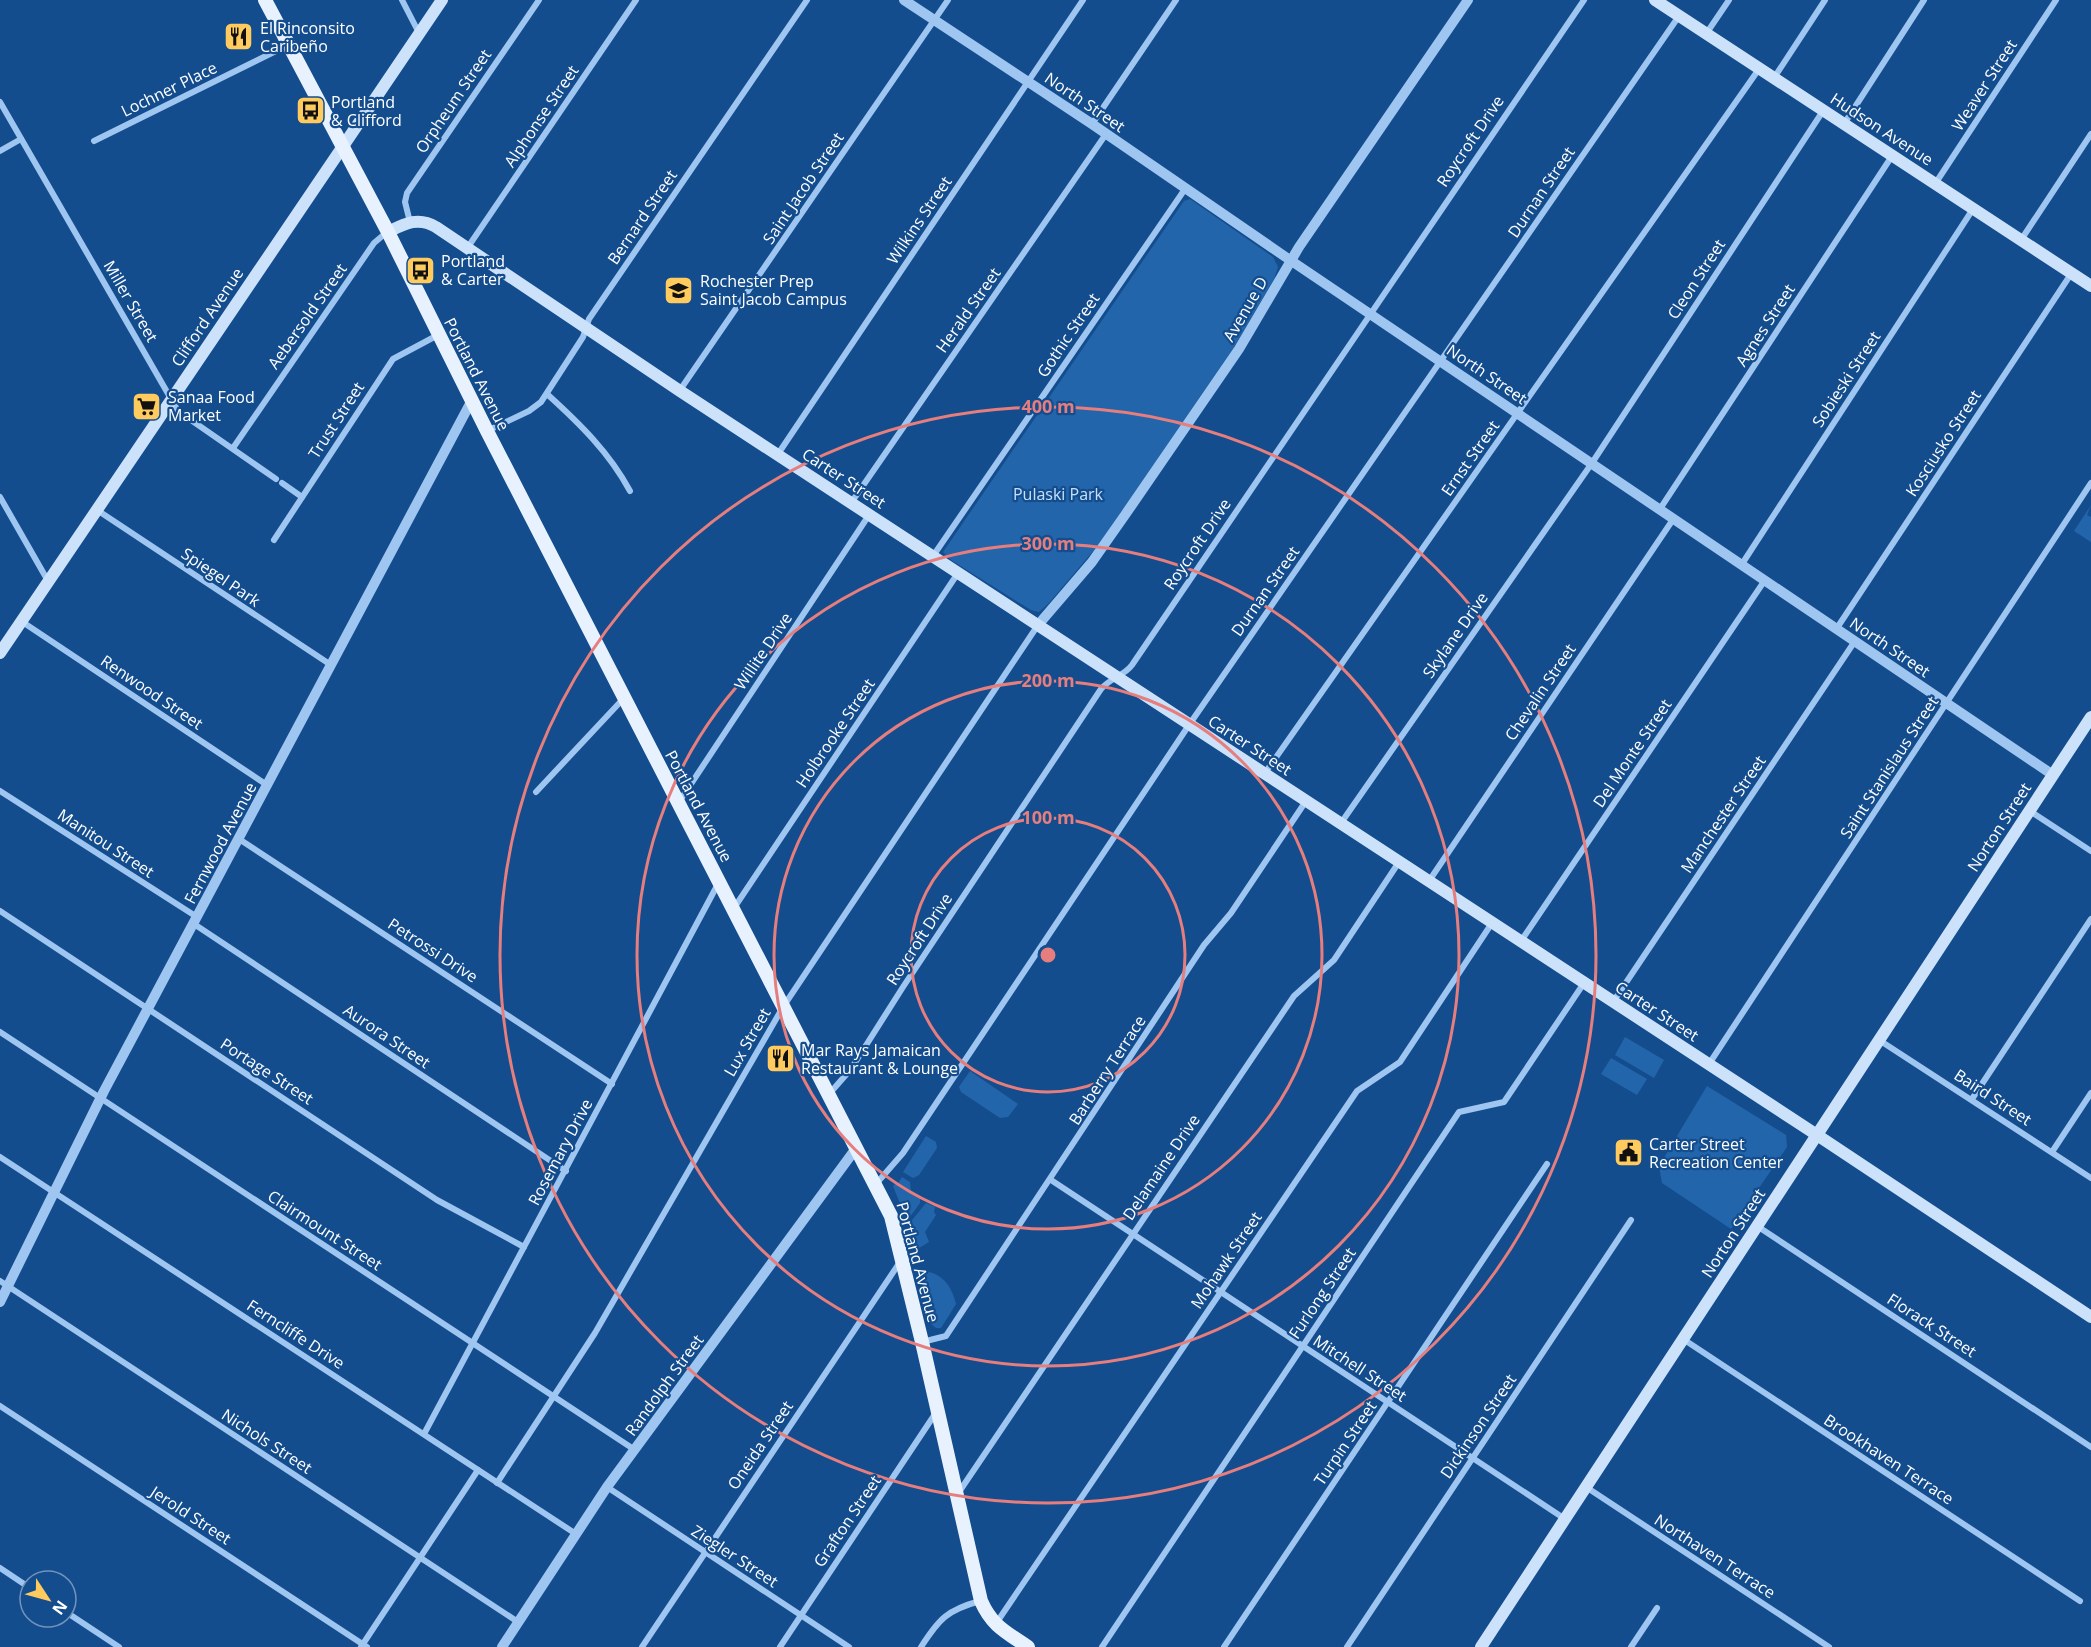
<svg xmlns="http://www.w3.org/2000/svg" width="2091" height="1647" font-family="'Open Sans',sans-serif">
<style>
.green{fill:#2365ab}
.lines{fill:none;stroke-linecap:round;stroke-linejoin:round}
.minor{stroke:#9ec6f1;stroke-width:6}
.tertiary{stroke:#9ec6f1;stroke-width:10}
.secondary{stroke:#cce2fb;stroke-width:12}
.primary{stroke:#e8f2ff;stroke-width:14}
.ring{fill:none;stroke:#e67e7e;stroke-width:3}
.labels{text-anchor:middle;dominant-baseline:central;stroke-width:4.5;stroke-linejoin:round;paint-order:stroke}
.poi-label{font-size:16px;fill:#fff;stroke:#144d8e;text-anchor:start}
.street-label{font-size:16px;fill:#fff;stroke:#144d8e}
.park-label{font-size:16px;fill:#c5e0fc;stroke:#144d8e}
.centre{fill:#e67e7e;stroke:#144d8e;stroke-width:3}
.ring-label{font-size:18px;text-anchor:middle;font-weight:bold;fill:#e67e7e;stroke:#144d8e;stroke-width:4.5;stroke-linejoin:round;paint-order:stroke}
</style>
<rect width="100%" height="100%" fill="#144d8e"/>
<!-- green -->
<g class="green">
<polygon points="1190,199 1273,257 1278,267 1274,279 1234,347 1100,543 1048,604 1039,612 1031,610 951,560 943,552 1184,201"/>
<polygon points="2091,505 2087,515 2091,517 2091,542 2074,531"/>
<polygon points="1625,1037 1664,1060 1654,1078 1615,1055"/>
<polygon points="1611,1058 1647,1079 1637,1095 1601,1074"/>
<polygon points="970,1071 1018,1104 1008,1117 1000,1118 961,1092 959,1087"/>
<polygon points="1707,1086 1786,1135 1787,1147 1731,1229 1662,1183 1659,1166"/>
<polygon points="926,1136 936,1142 937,1148 919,1175 913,1178 903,1172"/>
<polygon points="902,1177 910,1182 911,1191 920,1198 920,1203 907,1221 893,1186 895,1184 897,1185"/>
<polygon points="926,1203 935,1207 934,1212 936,1215 925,1232 929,1242 914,1251 908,1225"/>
<path d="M926 1271C945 1276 951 1286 956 1304L941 1328H936L930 1323 919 1273Z"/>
</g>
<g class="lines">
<!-- minor -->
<g class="minor">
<polyline points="402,0 419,33"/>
<polyline points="1706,34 1729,0"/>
<polyline points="1774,78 1825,0"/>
<polyline points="0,102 178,411 276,479"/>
<polyline points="1092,124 1176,0"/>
<polyline points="1844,124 1924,0"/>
<polyline points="94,141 288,45"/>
<polyline points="0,151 21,139"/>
<polyline points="1935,184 2056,0"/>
<polyline points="410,222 405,202 407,193 539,0"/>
<polyline points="2021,240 2091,134"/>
<polyline points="468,247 636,0"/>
<polyline points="680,390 948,0"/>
<path d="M547 394C579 423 609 452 630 491"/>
<polyline points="487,431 529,411 541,402 583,337 589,319 807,0"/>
<polyline points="233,448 374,243 387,232"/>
<polyline points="778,454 1083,0"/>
<polyline points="282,483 302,497"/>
<polyline points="0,497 48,581"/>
<polyline points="851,503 1106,134"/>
<polyline points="1660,509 1892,156"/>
<polyline points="97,510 331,665"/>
<polyline points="274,540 393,359 438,335"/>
<polyline points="933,556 1185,189"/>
<polyline points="1742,564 1973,209"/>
<polyline points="21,621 267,785"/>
<polyline points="1837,628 2071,274"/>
<polyline points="1265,773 1759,69"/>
<polyline points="0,791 197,917"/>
<polyline points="536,792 624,698"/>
<polyline points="679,802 869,515"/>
<polyline points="2030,811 2091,851"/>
<polyline points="1341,823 1592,463 1823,111"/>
<polyline points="239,839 612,1084"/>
<polyline points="1429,881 1674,518"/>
<polyline points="734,908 958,573"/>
<polyline points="0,911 437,1200 524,1247"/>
<polyline points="194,924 566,1171"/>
<polyline points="1521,941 1765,580"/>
<polyline points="1613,1002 1855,641"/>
<polyline points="0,1032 635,1450"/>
<polyline points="1879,1040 2091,1178"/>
<polyline points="1709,1064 2091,483"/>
<path d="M830 1093 851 1069 903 987 1101 689C1110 678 1124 676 1132 665L1584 0"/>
<polyline points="1972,1099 2091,919"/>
<polyline points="2052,1152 2091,1093"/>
<polyline points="0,1157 576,1534"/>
<polyline points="1051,1180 1565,1519"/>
<polyline points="876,1184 903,1153 1189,725 1679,16"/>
<polyline points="1757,1226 2091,1447"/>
<polyline points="0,1281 518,1622"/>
<polyline points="1683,1339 2080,1601"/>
<polyline points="922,1342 946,1336 1204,945 1231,913 1306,801"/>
<polyline points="0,1406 367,1647"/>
<polyline points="424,1434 719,882"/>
<polyline points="497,1483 595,1333 783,1007 1038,625"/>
<polyline points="607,1487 849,1647"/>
<polyline points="1586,1487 1829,1647"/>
<polyline points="959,1492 1294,996 1334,960 1399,862"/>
<polyline points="0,1568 30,1588"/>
<polyline points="66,1612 119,1647"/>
<polyline points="995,1625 1357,1091 1400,1062 1492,923"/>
<polyline points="361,1647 478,1470"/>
<polyline points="642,1647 900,1262"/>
<polyline points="780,1647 937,1411"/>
<path d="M921 1647C939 1619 947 1610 980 1601"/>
<polyline points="1102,1647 1459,1112 1504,1102 1584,983"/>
<polyline points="1224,1647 1547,1164"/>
<polyline points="1347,1647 1631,1220"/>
<polyline points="1631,1647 1657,1608"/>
</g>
<!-- tertiary -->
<g class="tertiary">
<polyline points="904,0 1092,124 1290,260 2053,775"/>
<polyline points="1038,625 1092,562 1125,515 1239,349 1299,247 1468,0"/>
<polyline points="0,1302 104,1091 472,400"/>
<polyline points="502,1647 607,1487 857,1147"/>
</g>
<!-- secondary -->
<g class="secondary">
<polyline points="1655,0 2091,286"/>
<path d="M388 232C404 224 418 216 436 227L680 391 1817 1135 2091 1317"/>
<polyline points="0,653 442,0"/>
<polyline points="1481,1647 2091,717"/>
</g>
<!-- primary -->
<path class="primary" d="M265 0 388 232 487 431 891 1216 922 1342 981 1601C992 1626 1006 1632 1028 1647"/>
</g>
<!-- distance rings -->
<g class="ring">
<circle cx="1048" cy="955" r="137"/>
<circle cx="1048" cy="955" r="274"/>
<circle cx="1048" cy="955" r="411"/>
<circle cx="1048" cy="955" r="548"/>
</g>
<!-- icons -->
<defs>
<symbol id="restaurant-square" viewBox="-11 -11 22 22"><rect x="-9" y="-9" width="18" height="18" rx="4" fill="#ffcb5e" stroke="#144d8e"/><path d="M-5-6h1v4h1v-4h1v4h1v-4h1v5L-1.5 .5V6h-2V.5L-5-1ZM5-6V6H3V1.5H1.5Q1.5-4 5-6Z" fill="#111"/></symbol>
<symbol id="bus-square" viewBox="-11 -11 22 22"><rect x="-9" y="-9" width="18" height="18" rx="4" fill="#ffcb5e" stroke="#144d8e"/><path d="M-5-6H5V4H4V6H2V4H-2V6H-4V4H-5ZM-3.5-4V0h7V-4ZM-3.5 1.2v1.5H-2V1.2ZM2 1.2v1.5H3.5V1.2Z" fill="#111"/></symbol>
<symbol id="school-square" viewBox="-11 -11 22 22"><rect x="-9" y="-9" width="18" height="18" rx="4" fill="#ffcb5e" stroke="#144d8e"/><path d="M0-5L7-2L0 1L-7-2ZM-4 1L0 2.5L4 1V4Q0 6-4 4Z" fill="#111"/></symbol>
<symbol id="supermarket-square" viewBox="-11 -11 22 22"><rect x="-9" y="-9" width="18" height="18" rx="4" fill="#ffcb5e" stroke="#144d8e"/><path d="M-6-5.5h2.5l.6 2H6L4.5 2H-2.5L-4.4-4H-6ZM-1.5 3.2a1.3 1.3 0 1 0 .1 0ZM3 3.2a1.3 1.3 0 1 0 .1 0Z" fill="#111"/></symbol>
<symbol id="civic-square" viewBox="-11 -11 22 22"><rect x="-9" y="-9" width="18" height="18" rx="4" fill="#ffcb5e" stroke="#144d8e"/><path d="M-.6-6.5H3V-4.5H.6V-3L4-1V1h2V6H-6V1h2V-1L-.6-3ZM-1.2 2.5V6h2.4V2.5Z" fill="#111"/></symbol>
</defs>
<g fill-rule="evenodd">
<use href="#restaurant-square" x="222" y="20" width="33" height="33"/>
<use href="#bus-square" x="294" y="94" width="33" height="33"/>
<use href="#bus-square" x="404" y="254" width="33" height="33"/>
<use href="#school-square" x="662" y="274" width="33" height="33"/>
<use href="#supermarket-square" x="130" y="390" width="33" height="33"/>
<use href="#restaurant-square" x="764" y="1042" width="33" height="33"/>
<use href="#civic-square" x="1612" y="1136" width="33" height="33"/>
</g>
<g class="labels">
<!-- poi labels -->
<g class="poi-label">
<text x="260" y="28">El Rinconsito<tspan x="260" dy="18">Caribeño</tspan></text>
<text x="331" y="102">Portland<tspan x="331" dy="18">&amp; Clifford</tspan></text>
<text x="441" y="261">Portland<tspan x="441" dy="18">&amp; Carter</tspan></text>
<text x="700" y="281">Rochester Prep<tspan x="700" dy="18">Saint Jacob Campus</tspan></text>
<text x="168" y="397">Sanaa Food<tspan x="168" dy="18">Market</tspan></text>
<text x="801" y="1050">Mar Rays Jamaican<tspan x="801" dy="18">Restaurant &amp; Lounge</tspan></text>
<text x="1649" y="1144">Carter Street<tspan x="1649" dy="18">Recreation Center</tspan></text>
</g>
<!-- street labels -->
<g class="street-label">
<text transform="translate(1984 85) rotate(-57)">Weaver Street</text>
<text transform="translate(169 89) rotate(-26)">Lochner Place</text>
<text transform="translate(453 101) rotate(-56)">Orpheum Street</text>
<text transform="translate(1085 102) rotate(34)">North Street</text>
<text transform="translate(541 116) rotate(-56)">Alphonse Street</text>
<text transform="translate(1882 129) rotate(33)">Hudson Avenue</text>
<text transform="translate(1470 141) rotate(-56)">Roycroft Drive</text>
<text transform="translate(803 188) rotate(-56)">Saint Jacob Street</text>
<text transform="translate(1541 192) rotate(-56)">Durnan Street</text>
<text transform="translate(642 217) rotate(-56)">Bernard Street</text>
<text transform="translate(919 220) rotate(-56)">Wilkins Street</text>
<text transform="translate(1696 279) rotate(-57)">Cleon Street</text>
<text transform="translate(131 301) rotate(60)">Miller Street</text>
<text transform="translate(1245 309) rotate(-60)">Avenue D</text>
<text transform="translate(968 310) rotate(-55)">Herald Street</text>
<text transform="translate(307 316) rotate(-55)">Aebersold Street</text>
<text transform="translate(207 317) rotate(-56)">Clifford Avenue</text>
<text transform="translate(1765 325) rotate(-57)">Agnes Street</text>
<text transform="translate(1068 335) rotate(-56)">Gothic Street</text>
<text transform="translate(477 374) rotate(63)">Portland Avenue</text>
<text transform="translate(1487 374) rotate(34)">North Street</text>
<text transform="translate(1846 379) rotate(-57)">Sobieski Street</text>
<text transform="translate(336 420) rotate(-57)">Trust Street</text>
<text transform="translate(1943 443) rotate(-57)">Kosciusko Street</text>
<text transform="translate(1470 458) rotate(-55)">Ernst Street</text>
<text transform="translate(844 478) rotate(33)">Carter Street</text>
<text transform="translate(1197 544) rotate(-56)">Roycroft Drive</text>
<text transform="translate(221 577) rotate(34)">Spiegel Park</text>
<text transform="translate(1265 591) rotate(-55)">Durnan Street</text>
<text transform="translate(1455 635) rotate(-55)">Skylane Drive</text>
<text transform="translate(1890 647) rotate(34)">North Street</text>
<text transform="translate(763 651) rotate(-56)">Willite Drive</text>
<text transform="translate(152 692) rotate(34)">Renwood Street</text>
<text transform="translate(1540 692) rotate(-56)">Chevalin Street</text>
<text transform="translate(835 733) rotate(-56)">Holbrooke Street</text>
<text transform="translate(1250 745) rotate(33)">Carter Street</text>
<text transform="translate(1632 753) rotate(-56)">Del Monte Street</text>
<text transform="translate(1889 767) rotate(-57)">Saint Stanislaus Street</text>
<text transform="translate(699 806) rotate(62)">Portland Avenue</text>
<text transform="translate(1723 814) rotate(-56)">Manchester Street</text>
<text transform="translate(1999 827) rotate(-57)">Norton Street</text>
<text transform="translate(106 843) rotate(33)">Manitou Street</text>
<text transform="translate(220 843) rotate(-62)">Fernwood Avenue</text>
<text transform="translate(919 939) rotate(-57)">Roycroft Drive</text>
<text transform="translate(433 950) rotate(33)">Petrossi Drive</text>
<text transform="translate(1657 1011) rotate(33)">Carter Street</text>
<text transform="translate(387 1036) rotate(34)">Aurora Street</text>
<text transform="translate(747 1042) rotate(-60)">Lux Street</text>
<text transform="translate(1107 1070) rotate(-57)">Barberry Terrace</text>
<text transform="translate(267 1071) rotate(33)">Portage Street</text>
<text transform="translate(1993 1097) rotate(33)">Baird Street</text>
<text transform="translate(560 1152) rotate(-62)">Rosemary Drive</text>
<text transform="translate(1161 1167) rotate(-56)">Delamaine Drive</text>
<text transform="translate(325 1230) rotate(33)">Clairmount Street</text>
<text transform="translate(1733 1233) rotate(-57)">Norton Street</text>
<text transform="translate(1226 1260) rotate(-56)">Mohawk Street</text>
<text transform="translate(918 1262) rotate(75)">Portland Avenue</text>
<text transform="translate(1322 1293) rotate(-56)">Furlong Street</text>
<text transform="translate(1932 1325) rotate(33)">Florack Street</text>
<text transform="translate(296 1334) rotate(33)">Ferncliffe Drive</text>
<text transform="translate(1360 1368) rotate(33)">Mitchell Street</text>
<text transform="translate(664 1385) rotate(-54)">Randolph Street</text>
<text transform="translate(1478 1426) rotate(-56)">Dickinson Street</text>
<text transform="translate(267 1441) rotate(33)">Nichols Street</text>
<text transform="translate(1345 1443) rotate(-56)">Turpin Street</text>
<text transform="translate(760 1445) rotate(-56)">Oneida Street</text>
<text transform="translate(1889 1459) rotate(33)">Brookhaven Terrace</text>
<text transform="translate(191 1515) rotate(33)">Jerold Street</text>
<text transform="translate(847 1521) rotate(-56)">Grafton Street</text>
<text transform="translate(735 1556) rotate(33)">Ziegler Street</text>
<text transform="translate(1715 1556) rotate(33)">Northaven Terrace</text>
</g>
<!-- park labels -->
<g class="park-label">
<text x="1058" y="494">Pulaski Park</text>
</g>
</g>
<circle cx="1048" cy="955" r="9" class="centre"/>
<g class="ring-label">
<text x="1048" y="413">400 m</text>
<text x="1048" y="550">300 m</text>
<text x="1048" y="687">200 m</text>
<text x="1048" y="824">100 m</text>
</g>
<!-- north arrow -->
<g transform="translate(48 1599) rotate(126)"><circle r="28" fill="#144d8e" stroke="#7294bb" stroke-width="1.5"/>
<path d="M0-4.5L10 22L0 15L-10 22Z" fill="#ffcb5e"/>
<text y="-9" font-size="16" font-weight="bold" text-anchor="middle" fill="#ffffff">N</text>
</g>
</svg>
